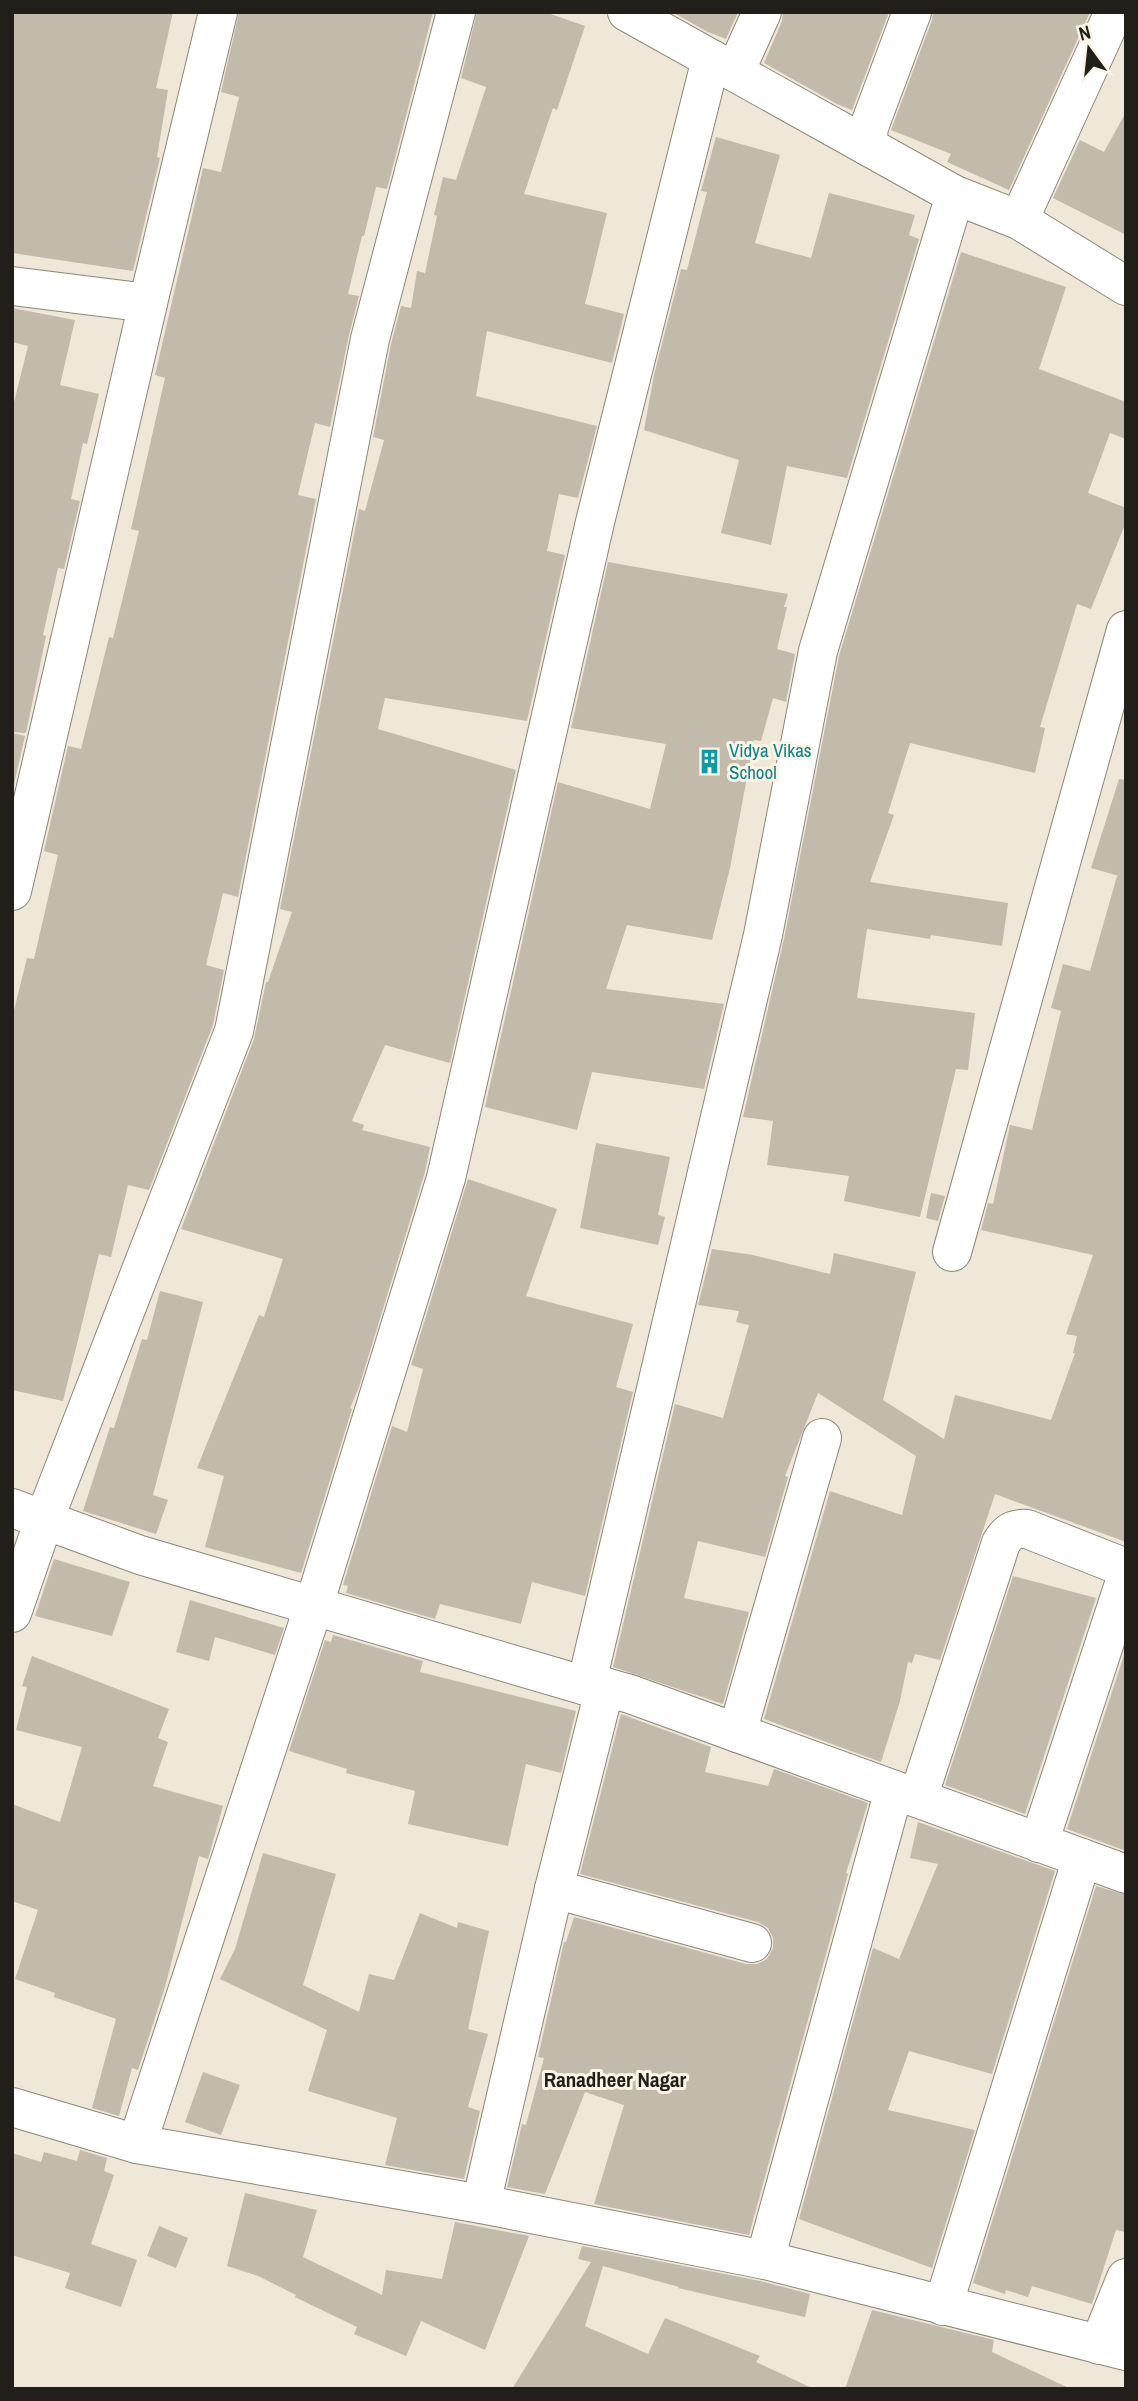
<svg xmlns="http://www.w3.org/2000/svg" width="1138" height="2401" font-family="'Archivo Narrow',sans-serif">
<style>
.building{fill:#c2baab}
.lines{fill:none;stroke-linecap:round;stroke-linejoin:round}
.street-casing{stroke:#8e8778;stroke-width:40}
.street{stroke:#fff;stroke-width:38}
.labels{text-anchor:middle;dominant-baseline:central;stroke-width:6;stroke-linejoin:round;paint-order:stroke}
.culture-label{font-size:19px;fill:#0d838f;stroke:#fcf4e4;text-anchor:start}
.neighbourhood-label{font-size:21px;font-weight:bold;fill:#221f1a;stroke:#fcf4e4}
</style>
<rect width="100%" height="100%" fill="#efe7d7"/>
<!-- building -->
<g class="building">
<polygon points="12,12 173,12 156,88 168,90 157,157 160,158 133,271 12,253"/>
<polygon points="239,12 433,12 387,189 376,187 364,236 362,236 348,294 359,296 349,335 330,427 315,423 298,495 316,499 238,897 223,893 206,965 224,970 213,1025 149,1190 128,1185 111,1257 99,1254 63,1401 12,1390 12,1018 27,958 34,959 58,855 44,851 68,746 81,749 109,637 113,638 139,531 131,529 165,378 155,375 203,168 221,172 239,97 221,92"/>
<polygon points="477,12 545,12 585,26 557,110 553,108 524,194 607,213 585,304 624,314 612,363 487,331 476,396 597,426 578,498 559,494 547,551 565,555 527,721 385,698 378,729 516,770 450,1063 385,1045 352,1121 364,1125 362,1130 430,1147 425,1172 359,1387 350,1408 352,1409 301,1573 205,1547 224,1476 197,1468 259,1315 264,1317 283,1259 181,1229 254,1039 266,982 268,982 292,912 280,909 359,509 365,511 384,440 373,437 391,344 401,306 411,308 417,271 425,273 437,216 434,215 443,177 456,180 486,87 461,78"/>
<polygon points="672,12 738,12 726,39 708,32"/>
<polygon points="783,12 889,12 852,110 837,104 764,63 782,21"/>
<polygon points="933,12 1090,12 1009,190 947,162 951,154 891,130 932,20"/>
<polygon points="1126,112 1126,235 1053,198 1080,140 1104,152"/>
<polygon points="716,137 780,155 755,243 811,258 829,193 915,215 909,235 919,239 847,478 787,466 771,545 721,533 739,460 644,430 654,375 681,269 687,270 707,192 701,191"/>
<polygon points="961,252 1066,287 1039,369 1126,402 1126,439 1110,433 1088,493 1126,508 1126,522 1091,609 1077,604 1040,727 1045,728 1035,773 910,743 888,813 894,815 870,882 1008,903 1002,946 931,935 930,939 867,929 857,998 975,1013 968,1070 956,1069 920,1217 844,1201 849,1176 767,1165 773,1121 743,1117 784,939 839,656"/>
<polygon points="12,308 75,320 60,385 99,394 87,444 83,443 71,499 80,501 64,569 58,568 43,635 46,636 26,733 12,732 12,410 28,346 12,342"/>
<polygon points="608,562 788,594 784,607 787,607 777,649 795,654 786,702 773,698 761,741 754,740 730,868 712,940 627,925 606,989 724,1004 704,1089 592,1072 577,1130 485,1107 558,782 650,809 666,744 571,728"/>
<polygon points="12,733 25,736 12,793"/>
<polygon points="1119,779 1126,780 1126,1542 995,1494 940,1660 915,1654 912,1663 908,1662 900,1701 881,1762 764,1719 830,1491 902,1515 916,1456 818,1393 785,1476 788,1477 765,1557 698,1541 684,1598 749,1612 723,1704 613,1667 675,1404 723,1418 749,1325 736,1322 739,1311 698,1305 712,1249 753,1255 830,1274 834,1253 916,1272 883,1400 944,1439 955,1395 1051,1420 1075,1353 1073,1353 1077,1336 1066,1334 1093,1255 981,1230 988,1203 993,1204 1010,1125 1032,1130 1061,1011 1051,1008 1063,964 1090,971 1117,876 1119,876 1091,868"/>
<polygon points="596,1143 670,1157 658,1215 665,1217 658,1245 580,1228"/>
<polygon points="468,1179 557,1209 526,1296 633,1324 616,1387 633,1392 585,1596 532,1582 521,1624 440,1604 435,1619 346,1593 348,1586 343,1585 392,1426 407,1432 423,1369 411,1365"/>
<polygon points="931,1193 945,1196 938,1221 926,1218"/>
<polygon points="160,1291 203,1302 153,1495 168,1500 156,1534 83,1511 110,1427 114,1428 142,1339 147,1340"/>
<polygon points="54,1559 130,1582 112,1636 35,1616"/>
<polygon points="1013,1576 1096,1598 1025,1814 945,1785"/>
<polygon points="190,1600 284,1628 275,1655 215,1637 209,1661 176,1652"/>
<polygon points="333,1635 423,1661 420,1672 576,1711 561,1773 526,1764 508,1846 408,1824 415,1791 346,1773 347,1769 289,1751 325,1640 331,1642"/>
<polygon points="1126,1649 1126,1851 1067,1829"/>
<polygon points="32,1656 169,1709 158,1738 168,1742 153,1786 223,1806 208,1859 199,1856 165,1987 138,2070 132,2068 119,2116 92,2108 116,2019 54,1997 55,1993 15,1979 38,1910 12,1901 12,1804 60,1822 82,1747 16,1730 27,1687 22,1686"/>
<polygon points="621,1714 711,1747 705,1772 768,1786 774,1769 868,1803 846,1873 848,1874 749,2235 594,2204 624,2105 585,2092 545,2194 507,2187 522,2124 526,2125 544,2058 538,2057 564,1942 566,1942 574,1917 746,1964 757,1964 767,1959 773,1948 773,1938 768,1928 758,1922 580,1874"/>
<polygon points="918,1822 1055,1871 992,2074 909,2051 888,2110 975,2130 932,2268 799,2219 873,1948 899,1959 938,1864 910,1858"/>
<polygon points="263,1853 336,1874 303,1985 359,2012 369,1974 394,1980 420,1913 457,1928 458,1922 489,1931 468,2029 488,2034 468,2107 480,2111 464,2179 385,2165 397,2118 308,2091 327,2030 220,1979 235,1949"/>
<polygon points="1096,1886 1126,1895 1126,2232 1116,2230 1092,2304 1032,2286 1028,2297 1006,2290 1005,2294 973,2283"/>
<polygon points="203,2072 240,2085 221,2135 185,2122"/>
<polygon points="80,2150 107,2158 104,2171 114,2175 91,2244 137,2260 121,2307 65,2288 70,2273 12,2255 12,2153 41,2162 44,2152 77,2161"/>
<polygon points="245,2193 317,2210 303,2257 382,2295 386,2270 442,2279 455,2222 529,2236 485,2350 421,2321 406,2356 354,2334 357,2327 295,2297 296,2295 258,2276 227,2266"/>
<polygon points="159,2226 188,2238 176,2268 147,2256"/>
<polygon points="582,2246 760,2281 810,2294 805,2317 678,2288 679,2287 603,2266 585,2326 648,2354 665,2318 760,2356 756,2362 814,2389 512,2389 591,2262 578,2259"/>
<polygon points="872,2310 994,2340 992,2352 1071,2389 845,2389"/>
</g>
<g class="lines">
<defs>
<g id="street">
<polyline points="627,12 955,195 1019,220 1126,286"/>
<polyline points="735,72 762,12"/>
<polyline points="867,146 869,127 912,12"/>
<polyline points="1019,220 1114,12"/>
<polyline points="12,286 148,303 218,12"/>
<polyline points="12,891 148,303"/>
<polyline points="952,1252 1126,630"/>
<polyline points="12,1508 140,1555 586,1686 605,1687 630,1694 1126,1874"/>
<polyline points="12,1613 44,1520 234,1031 370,339 456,12"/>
<polyline points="586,1686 763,935 818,651 955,195"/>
<polyline points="737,1733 822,1438"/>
<path d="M918 1798 1001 1543C1008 1532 1013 1528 1027 1529L1126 1568"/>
<polyline points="1039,1843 1126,1578"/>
<polyline points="554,1889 752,1943"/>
<polyline points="12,2107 137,2144 481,2204 765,2260 1126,2351"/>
<polyline points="137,2144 314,1605 446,1178 595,522 711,59"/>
<polyline points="481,2204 554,1889 605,1687"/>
<polyline points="765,2260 894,1790"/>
<polyline points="943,2306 1082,1858"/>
<polyline points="1099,2345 1126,2278"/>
</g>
</defs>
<!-- street casing -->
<use href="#street" class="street-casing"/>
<!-- street -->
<use href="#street" class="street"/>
</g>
<!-- icons -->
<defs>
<symbol id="building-bare" viewBox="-9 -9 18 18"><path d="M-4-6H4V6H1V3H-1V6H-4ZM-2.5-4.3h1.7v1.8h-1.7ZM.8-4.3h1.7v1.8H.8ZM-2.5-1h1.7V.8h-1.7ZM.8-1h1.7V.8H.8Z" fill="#0f9aa8" stroke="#fcf4e4" stroke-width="2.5" paint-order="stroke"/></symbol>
</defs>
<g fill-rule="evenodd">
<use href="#building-bare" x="692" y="744" width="35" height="35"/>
</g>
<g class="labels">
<!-- culture labels -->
<g class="culture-label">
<text x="729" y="750">Vidya Vikas<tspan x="729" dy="22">School</tspan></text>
</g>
<!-- neighbourhood labels -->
<g class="neighbourhood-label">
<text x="615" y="2079">Ranadheer Nagar</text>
</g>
</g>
<!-- border -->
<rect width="1138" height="2401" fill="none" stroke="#221f1a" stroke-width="28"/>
<!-- north arrow -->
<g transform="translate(1089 49) rotate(345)" stroke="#fcf4e4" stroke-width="5" paint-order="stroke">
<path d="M0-5L12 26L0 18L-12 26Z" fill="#221f1a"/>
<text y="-10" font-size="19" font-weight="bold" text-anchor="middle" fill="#221f1a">N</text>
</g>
</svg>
